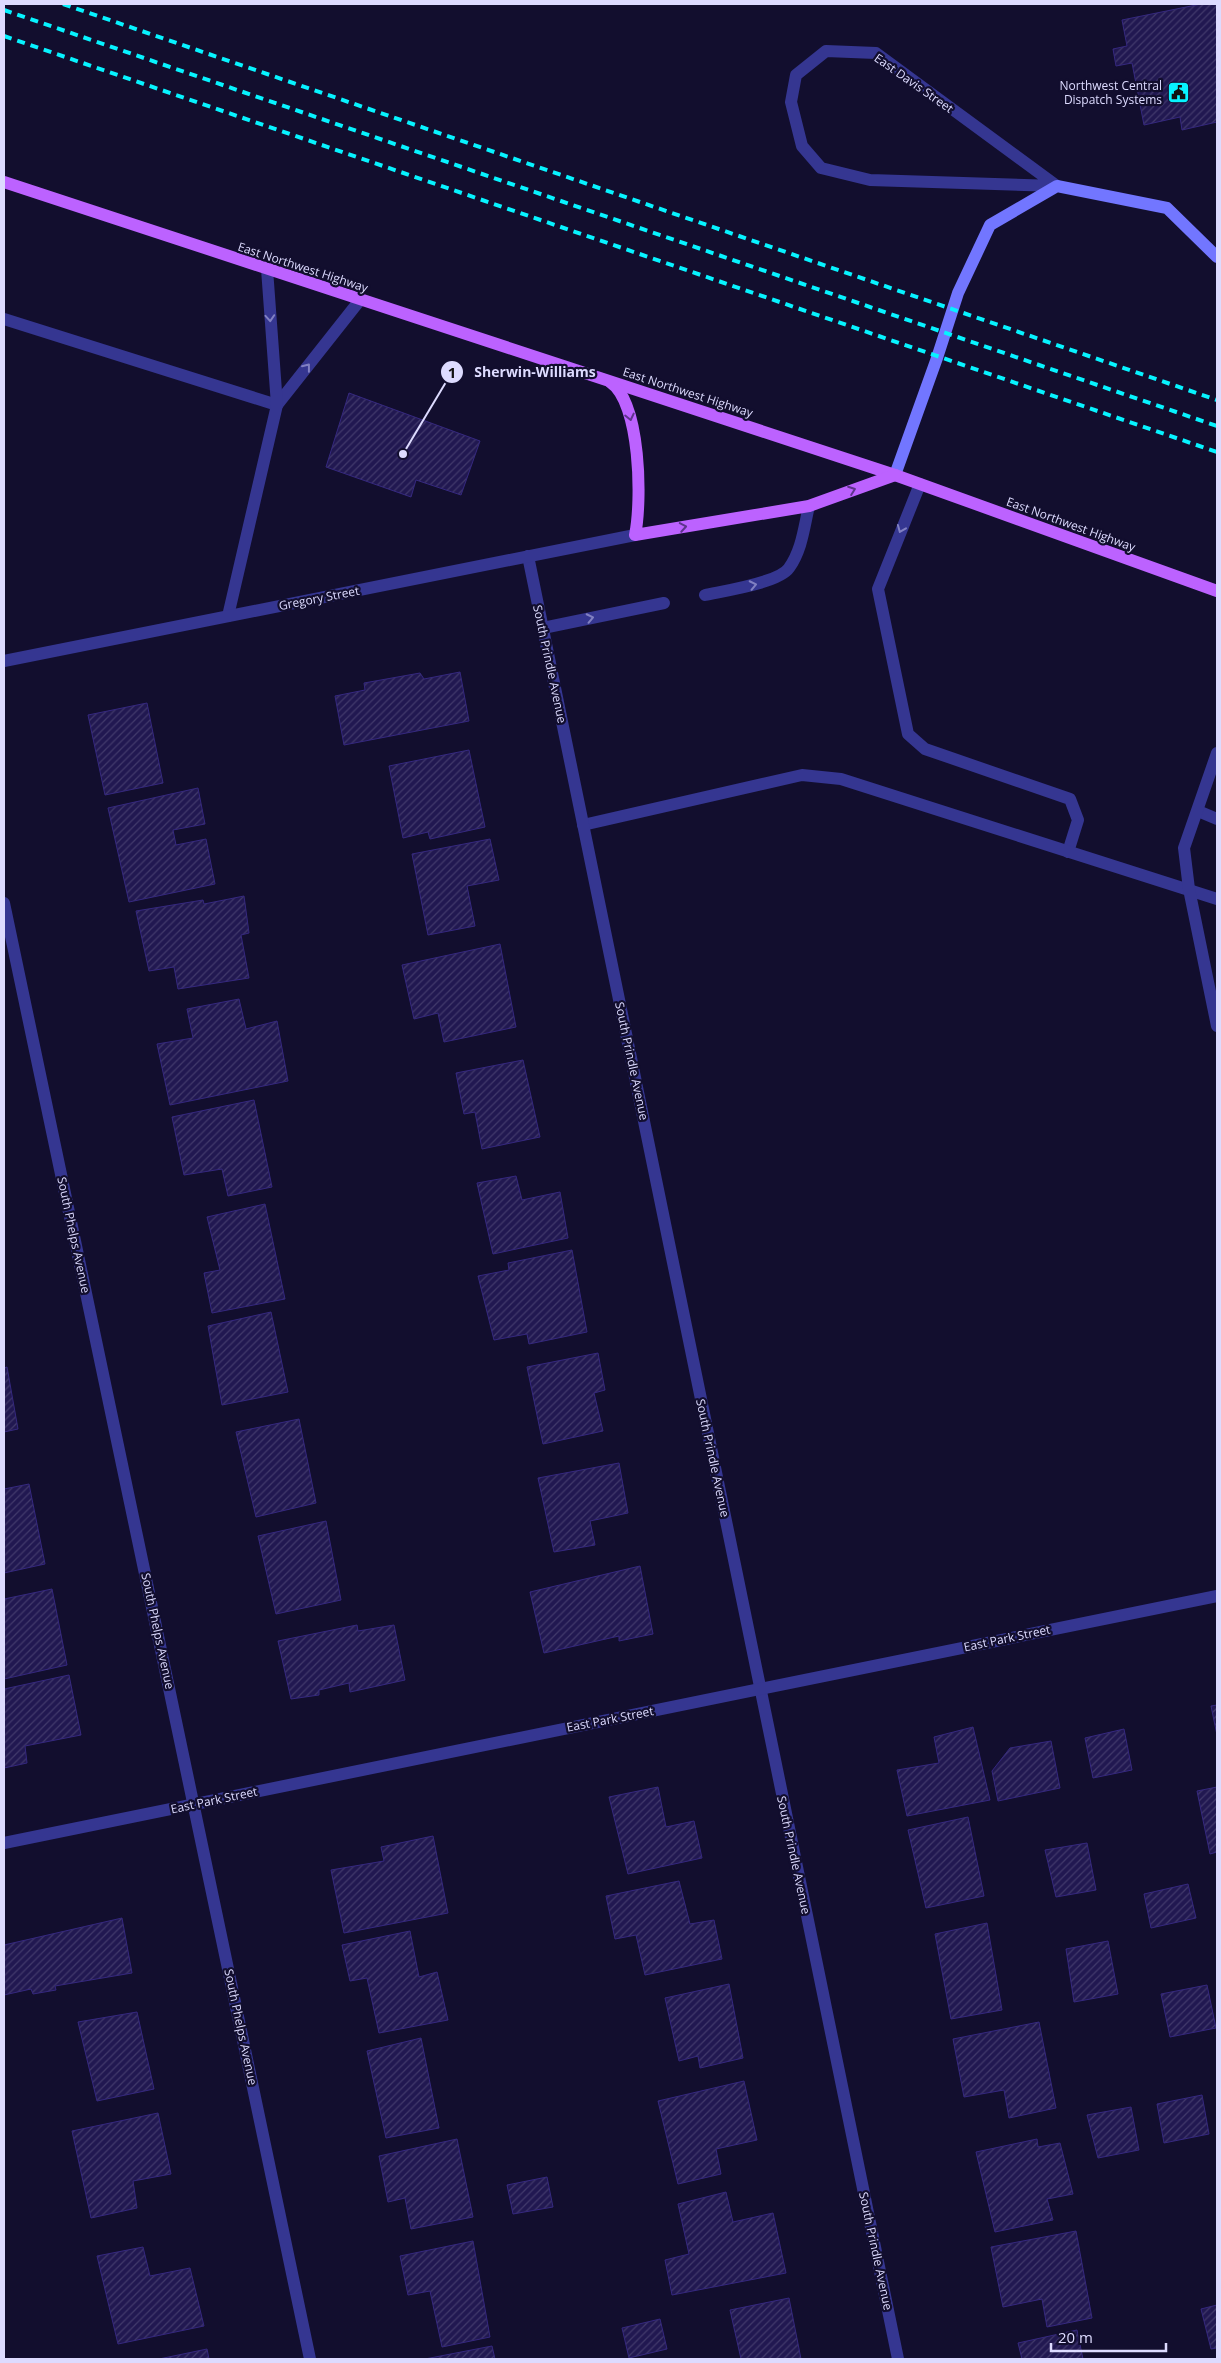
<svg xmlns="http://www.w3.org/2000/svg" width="1221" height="2363" font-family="'Open Sans',sans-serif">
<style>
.building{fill:url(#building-hatch);stroke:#35287f}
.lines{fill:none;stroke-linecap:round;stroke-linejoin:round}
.lane{stroke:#353691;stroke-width:12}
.street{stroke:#353691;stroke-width:12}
.secondary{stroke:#7276ff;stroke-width:12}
.primary{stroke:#bc62ff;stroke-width:12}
.rail{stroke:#07f3ff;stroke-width:4;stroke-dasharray:8 6;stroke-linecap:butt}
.oneway{stroke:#8180c2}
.oneway2{stroke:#5e348c}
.labels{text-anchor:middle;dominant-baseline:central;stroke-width:4.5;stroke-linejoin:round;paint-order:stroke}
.street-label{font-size:12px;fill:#dddbff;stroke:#120e2e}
.poi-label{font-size:12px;fill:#dddbff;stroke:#120e2e;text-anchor:end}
.leader{fill:none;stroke:#dddbff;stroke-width:2}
.callout-dot{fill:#dddbff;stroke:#120e2e;stroke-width:2}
.mark-label{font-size:15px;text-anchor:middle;font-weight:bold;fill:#111}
.callout-label{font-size:14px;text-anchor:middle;font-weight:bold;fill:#dddbff;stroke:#120e2e;stroke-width:4.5;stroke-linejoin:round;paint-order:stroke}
</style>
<defs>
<pattern id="building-hatch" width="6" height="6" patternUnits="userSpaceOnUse" patternTransform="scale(1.25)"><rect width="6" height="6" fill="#211851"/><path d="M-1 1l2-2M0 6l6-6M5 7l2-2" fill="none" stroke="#41396b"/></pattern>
</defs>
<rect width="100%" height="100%" fill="#120e2e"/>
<!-- building -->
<g class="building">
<polygon points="1201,4 1217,4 1217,122 1182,130 1180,117 1144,125 1132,63 1116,66 1113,49 1127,46 1122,20"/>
<polygon points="349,393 480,441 461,495 416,480 411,497 326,467"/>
<polygon points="460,672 469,721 344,745 335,696 365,690 364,683 420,673 424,679"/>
<polygon points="147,703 163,783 105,795 88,715"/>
<polygon points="469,750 485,827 430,839 428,832 403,838 389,766"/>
<polygon points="198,788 205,824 173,830 176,845 206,839 215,884 129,902 108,808"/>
<polygon points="490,839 499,880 467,886 475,926 428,935 412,854"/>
<polygon points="244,896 249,933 241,935 249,978 178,989 174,967 149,971 136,911 203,900 204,904"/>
<polygon points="500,944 516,1027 444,1042 438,1013 414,1019 402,965"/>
<polygon points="239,999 246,1029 277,1021 288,1081 170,1105 157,1044 193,1038 187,1009"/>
<polygon points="523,1060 540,1137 482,1149 475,1112 464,1114 456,1073"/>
<polygon points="254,1100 272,1187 228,1196 222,1169 184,1175 172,1117"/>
<polygon points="516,1176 522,1200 560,1192 568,1238 493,1254 477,1183"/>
<polygon points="265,1204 285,1299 212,1313 204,1273 220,1270 207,1217"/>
<polygon points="572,1250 587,1332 529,1344 527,1334 494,1340 478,1276 509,1270 508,1263"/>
<polygon points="271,1312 288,1392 222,1405 208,1326"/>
<polygon points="598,1353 605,1390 594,1393 603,1431 543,1444 527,1367"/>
<polygon points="7,1367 18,1429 4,1432 4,1368"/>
<polygon points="299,1419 316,1503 256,1517 236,1432"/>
<polygon points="619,1463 628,1513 590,1521 595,1545 554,1552 538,1478"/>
<polygon points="29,1484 45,1564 4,1573 4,1489"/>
<polygon points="326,1521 341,1600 276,1614 258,1536"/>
<polygon points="640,1566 653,1634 619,1641 619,1636 544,1653 530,1592"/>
<polygon points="52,1589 67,1665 4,1679 4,1599"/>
<polygon points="357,1625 358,1631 394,1625 405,1680 350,1692 349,1683 319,1690 319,1695 291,1699 278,1641"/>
<polygon points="69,1675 81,1735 25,1746 27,1763 4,1768 4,1689"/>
<polygon points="1217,1705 1217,1735 1211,1706"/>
<polygon points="973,1727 990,1800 907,1816 897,1770 939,1763 934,1737"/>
<polygon points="1124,1729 1132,1770 1093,1778 1085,1738"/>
<polygon points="1051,1741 1060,1788 998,1801 992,1771 1010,1748"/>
<polygon points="658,1787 666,1827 694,1821 702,1858 628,1874 609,1797"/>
<polygon points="1217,1787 1217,1852 1210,1854 1197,1791"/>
<polygon points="968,1817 984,1896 926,1908 908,1830"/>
<polygon points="433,1836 448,1913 344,1933 331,1870 384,1861 381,1847"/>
<polygon points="1087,1843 1096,1890 1056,1897 1045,1850"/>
<polygon points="679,1881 690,1924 714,1920 722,1959 645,1975 636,1935 615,1939 606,1896"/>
<polygon points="1188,1884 1196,1918 1151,1928 1144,1894"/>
<polygon points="122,1918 132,1973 55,1986 56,1990 33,1994 31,1989 4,1995 4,1945"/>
<polygon points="987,1923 1002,2010 951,2019 935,1934"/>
<polygon points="410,1931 419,1977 437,1972 448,2020 379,2033 367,1978 350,1981 342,1945"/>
<polygon points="1108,1941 1118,1994 1074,2002 1066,1949"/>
<polygon points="729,1984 743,2058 700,2068 698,2056 679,2061 665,1998"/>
<polygon points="1207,1985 1216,2028 1170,2037 1161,1994"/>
<polygon points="137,2012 154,2089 97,2101 78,2022"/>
<polygon points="1039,2022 1056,2108 1009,2118 1004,2090 964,2097 953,2039"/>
<polygon points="421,2038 439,2128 386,2138 367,2051"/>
<polygon points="744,2081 757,2140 716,2149 721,2174 678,2184 658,2101"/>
<polygon points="1202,2095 1209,2134 1164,2143 1157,2104"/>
<polygon points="1131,2107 1139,2150 1098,2158 1087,2115"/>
<polygon points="158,2113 171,2174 133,2181 137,2208 91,2218 72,2131"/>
<polygon points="457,2139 473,2217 411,2229 405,2198 388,2202 379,2156"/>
<polygon points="1037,2139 1038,2147 1060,2143 1073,2194 1047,2199 1053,2220 995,2232 976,2152"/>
<polygon points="547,2177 553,2207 513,2214 507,2185"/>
<polygon points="726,2192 733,2222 773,2213 786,2273 672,2295 665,2260 689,2254 678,2204"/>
<polygon points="1076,2231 1092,2318 1047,2327 1042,2299 1003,2307 991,2247"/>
<polygon points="473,2241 490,2337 442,2347 430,2291 408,2295 400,2256"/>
<polygon points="143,2247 150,2276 190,2268 204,2326 118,2344 97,2256"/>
<polygon points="789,2298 801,2359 741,2359 730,2310"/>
<polygon points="1217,2305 1217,2348 1211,2349 1201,2309"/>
<polygon points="660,2319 667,2349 629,2358 622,2328"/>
<polygon points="1077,2330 1083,2359 1022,2359 1018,2343"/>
<polygon points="492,2346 495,2359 425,2359"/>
<polygon points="207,2349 209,2359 159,2359"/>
</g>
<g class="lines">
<!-- lane -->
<g class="lane">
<polyline points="4,319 277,405"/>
<polyline points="277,405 360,300"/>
<polyline points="920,484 878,589 908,734 925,749 1070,799 1078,820 1068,852"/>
<path d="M705 595C723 591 779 583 789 568 802 550 804 527 809 506"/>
<polyline points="228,616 277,405 267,269"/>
<polyline points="543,628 664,603"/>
<polyline points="1198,811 1217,819"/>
<polyline points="583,825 802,775 841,779 1217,899"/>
</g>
<!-- street -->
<g class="street">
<polygon points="826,51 876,53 1057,186 870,180 821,168 802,146 791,102 796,75"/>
<polyline points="528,556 898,2359"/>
<polyline points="4,661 635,535"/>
<polyline points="1217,753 1184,848 1189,889 1217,1026"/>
<polyline points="4,903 310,2359"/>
<polyline points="4,1843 1217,1596"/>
</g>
<!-- secondary -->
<polyline class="secondary" points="895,475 937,358 958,293 990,225 1057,186 1167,208 1217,257"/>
<!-- primary -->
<g class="primary">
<polyline points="4,182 895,475 1217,591"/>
<path d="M610 382C641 402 642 502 635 535L809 506 895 475"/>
</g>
<!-- rail -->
<g class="rail">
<polyline points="63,4 1217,400"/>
<polyline points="4,10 1217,426"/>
<polyline points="4,36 1217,452"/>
</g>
</g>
<!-- one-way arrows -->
<defs><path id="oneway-chevron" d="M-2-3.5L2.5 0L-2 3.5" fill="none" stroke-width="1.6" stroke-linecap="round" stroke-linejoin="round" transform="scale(1.25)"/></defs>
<g class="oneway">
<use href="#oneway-chevron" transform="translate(270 318) rotate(86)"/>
<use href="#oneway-chevron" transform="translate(307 367) rotate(-52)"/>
<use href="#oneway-chevron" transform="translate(901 529) rotate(112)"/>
<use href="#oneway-chevron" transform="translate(753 585) rotate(-12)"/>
<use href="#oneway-chevron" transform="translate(590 618) rotate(-12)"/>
</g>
<g class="oneway2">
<use href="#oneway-chevron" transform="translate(630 417) rotate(77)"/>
<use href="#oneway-chevron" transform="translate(852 490) rotate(-20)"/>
<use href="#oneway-chevron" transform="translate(683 527) rotate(-10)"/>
</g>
<!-- icons -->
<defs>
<symbol id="civic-square" viewBox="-11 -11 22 22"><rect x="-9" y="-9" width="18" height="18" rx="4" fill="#07f3ff" stroke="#120e2e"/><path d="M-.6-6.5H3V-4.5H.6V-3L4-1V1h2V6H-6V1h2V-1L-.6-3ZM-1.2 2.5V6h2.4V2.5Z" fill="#111"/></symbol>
</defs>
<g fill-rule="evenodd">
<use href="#civic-square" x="1166" y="80" width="25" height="25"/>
</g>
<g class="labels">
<!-- street labels -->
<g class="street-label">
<text transform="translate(914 83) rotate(35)">East Davis Street</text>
<text transform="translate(303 267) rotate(18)">East Northwest Highway</text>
<text transform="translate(688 392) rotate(18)">East Northwest Highway</text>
<text transform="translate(1071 524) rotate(20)">East Northwest Highway</text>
<text transform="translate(319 598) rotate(-11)">Gregory Street</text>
<text transform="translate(550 664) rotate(78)">South Prindle Avenue</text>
<text transform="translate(632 1061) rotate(78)">South Prindle Avenue</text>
<text transform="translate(74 1235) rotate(78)">South Phelps Avenue</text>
<text transform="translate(713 1458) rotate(78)">South Prindle Avenue</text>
<text transform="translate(158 1631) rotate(78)">South Phelps Avenue</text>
<text transform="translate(1007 1638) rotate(-12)">East Park Street</text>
<text transform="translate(610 1719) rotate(-11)">East Park Street</text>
<text transform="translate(214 1800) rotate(-12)">East Park Street</text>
<text transform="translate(794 1855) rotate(78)">South Prindle Avenue</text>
<text transform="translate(241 2027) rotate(78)">South Phelps Avenue</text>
<text transform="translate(876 2251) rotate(78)">South Prindle Avenue</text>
</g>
<!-- poi labels -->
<g class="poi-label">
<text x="1162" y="85">Northwest Central<tspan x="1162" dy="14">Dispatch Systems</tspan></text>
</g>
</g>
<!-- callouts -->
<path class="leader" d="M403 454L452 372"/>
<g class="callout-dot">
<circle cx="403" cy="454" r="5"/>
<circle cx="452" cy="372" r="12"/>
</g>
<g class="mark-label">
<text x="452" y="378">1</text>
</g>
<g class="callout-label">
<text x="535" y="377">Sherwin-Williams</text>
</g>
<!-- border -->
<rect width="1221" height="2363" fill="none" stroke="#dddbff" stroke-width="10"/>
<!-- scale -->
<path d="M1051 2343v8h115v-8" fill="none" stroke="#dddbff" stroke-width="2.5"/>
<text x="1058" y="2343" font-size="15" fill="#dddbff" stroke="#120e2e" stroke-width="4" paint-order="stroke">20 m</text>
</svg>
